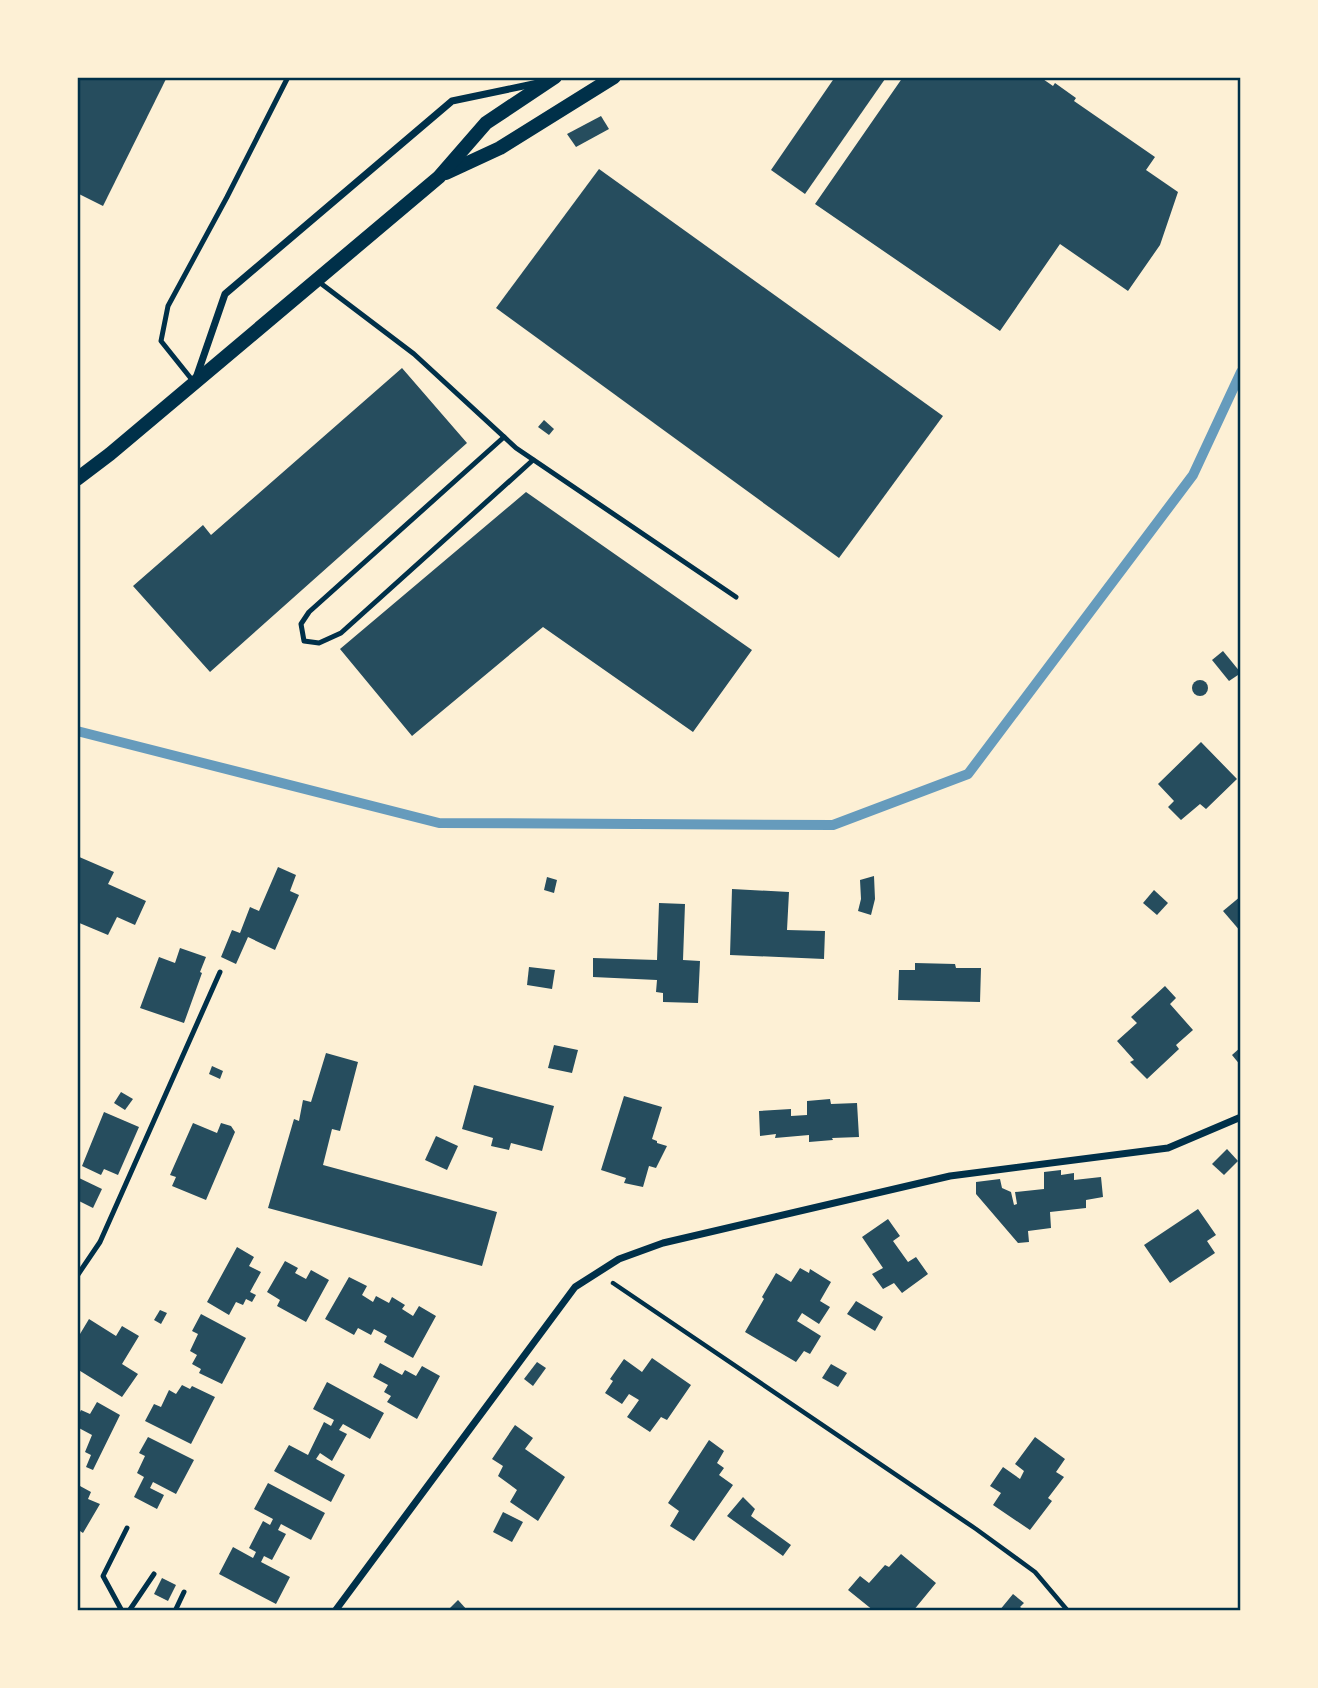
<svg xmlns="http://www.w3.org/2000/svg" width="1318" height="1688" font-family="'Open Sans',sans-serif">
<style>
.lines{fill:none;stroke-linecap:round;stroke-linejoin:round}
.stream{stroke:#669bbc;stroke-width:10}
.building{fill:#264d5e}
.path{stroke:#003049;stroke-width:4.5}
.service{stroke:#003049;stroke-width:5}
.minor{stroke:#003049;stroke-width:7}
.secondary{stroke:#003049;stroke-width:14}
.neatline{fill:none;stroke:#003049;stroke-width:2.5}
</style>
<rect width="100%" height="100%" fill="#fdf0d5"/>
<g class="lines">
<!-- stream -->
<polyline class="stream" points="77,731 439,823 833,825 968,774 1193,475 1241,372"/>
</g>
<!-- building -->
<g class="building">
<polygon points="80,77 167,77 103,206 77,193 77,83"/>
<polygon points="835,77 882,77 885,79 805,194 771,170"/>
<polygon points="903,77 1040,77 1053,86 1055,83 1076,98 1074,101 1155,157 1146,170 1178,192 1160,245 1128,291 1060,244 1000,331 815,204"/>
<polygon points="601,116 609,129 576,147 567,134"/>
<polygon points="599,169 943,416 839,558 496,308"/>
<polygon points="402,368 467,443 210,672 133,586 203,525 211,535"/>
<polygon points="544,420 554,429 549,435 538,427"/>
<polygon points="526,492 752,650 693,732 543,627 412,736 340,649"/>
<polygon points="1223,651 1241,673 1229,681 1212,660"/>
<circle cx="1200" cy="688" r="8"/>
<polygon points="1201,742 1237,779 1206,809 1200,804 1181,820 1168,807 1174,801 1158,784"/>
<polygon points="77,856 114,872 108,884 146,901 135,925 117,917 108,935 77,922"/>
<polygon points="278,867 296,875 290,891 299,895 275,950 248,937 236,964 221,957 232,930 240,933 250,907 259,911"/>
<polygon points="874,876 875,899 871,915 858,911 861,899 860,880"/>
<polygon points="547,877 557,880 554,893 544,890"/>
<polygon points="732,889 789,892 787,930 825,931 824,959 730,955"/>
<polygon points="1154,890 1168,903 1157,915 1143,903"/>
<polygon points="1241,896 1241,932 1223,911"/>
<polygon points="659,903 685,904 683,960 700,961 698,1003 663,1002 663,993 656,992 657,980 593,977 593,958 657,960"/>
<polygon points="180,948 206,957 200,972 202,973 184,1023 140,1008 159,957 175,963"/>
<polygon points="915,963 955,964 956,968 981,968 980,1002 898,1000 899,970 915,970"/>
<polygon points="529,967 555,970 552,989 527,985"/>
<polygon points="1165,986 1176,998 1170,1004 1193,1030 1176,1045 1179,1049 1147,1079 1130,1062 1134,1060 1117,1041 1137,1023 1131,1017"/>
<polygon points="554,1045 578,1050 572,1073 548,1068"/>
<polygon points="1241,1047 1241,1066 1232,1055"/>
<polygon points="326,1053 358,1062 340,1131 332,1129 323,1165 497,1212 482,1266 268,1208 294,1119 299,1121 303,1100 311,1102"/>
<polygon points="212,1066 223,1071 220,1079 209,1074"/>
<polygon points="474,1085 554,1106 542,1151 511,1143 509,1150 491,1146 493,1138 462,1129"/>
<polygon points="121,1092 133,1099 125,1110 114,1103"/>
<polygon points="624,1096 662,1107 652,1139 657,1141 657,1143 667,1146 656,1168 649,1166 643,1187 624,1183 626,1178 601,1170"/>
<polygon points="830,1099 831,1104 857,1103 859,1137 832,1138 833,1140 809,1142 809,1135 775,1138 776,1134 760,1136 759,1111 791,1109 791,1116 807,1115 807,1101"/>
<polygon points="104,1112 139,1127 118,1175 104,1169 101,1175 82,1166"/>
<polygon points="193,1123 217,1133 221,1123 231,1126 235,1132 206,1200 172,1186 176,1177 170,1175"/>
<polygon points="436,1136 458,1146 447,1170 425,1160"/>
<polygon points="1227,1149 1238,1161 1224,1175 1212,1164"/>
<polygon points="1061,1170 1061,1175 1074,1173 1074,1180 1101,1177 1103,1197 1086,1200 1086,1208 1050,1212 1051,1228 1028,1231 1029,1242 1018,1243 976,1194 976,1182 1000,1179 1002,1188 1011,1192 1014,1205 1017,1204 1015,1192 1044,1189 1044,1172"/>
<polygon points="77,1177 102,1189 93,1208 77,1200"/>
<polygon points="1198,1209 1216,1235 1207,1241 1215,1253 1170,1283 1144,1245"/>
<polygon points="888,1219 900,1236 893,1241 908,1262 916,1257 928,1274 902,1293 894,1283 883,1289 872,1274 883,1268 862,1237"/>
<polygon points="237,1247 254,1257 249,1266 261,1272 250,1292 256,1295 252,1302 246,1299 243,1305 236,1302 229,1315 207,1302"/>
<polygon points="285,1261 298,1268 295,1273 306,1279 311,1270 329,1280 306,1322 277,1306 280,1300 267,1292"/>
<polygon points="800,1268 809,1273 810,1269 831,1282 820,1301 830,1307 819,1324 802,1313 797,1321 821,1336 810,1354 804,1351 796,1362 745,1332 764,1299 762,1297 776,1273 791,1282"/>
<polygon points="349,1277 367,1286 362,1295 373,1302 376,1296 389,1303 392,1297 405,1305 402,1309 413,1316 419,1306 436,1316 413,1358 384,1342 387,1336 374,1329 371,1335 358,1328 354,1335 325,1319"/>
<polygon points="856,1301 883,1317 875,1331 847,1314"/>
<polygon points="160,1310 167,1313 161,1324 154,1320"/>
<polygon points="201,1314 246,1338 222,1384 199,1373 201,1369 192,1364 197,1355 190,1351 198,1334 192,1331"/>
<polygon points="89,1319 116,1336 122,1326 139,1336 122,1364 138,1374 122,1397 77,1369 77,1339"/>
<polygon points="652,1358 691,1385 667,1420 661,1417 650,1432 627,1417 639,1400 629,1394 622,1404 605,1393 613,1381 610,1379 624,1359 642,1372"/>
<polygon points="537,1362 546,1368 533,1386 524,1379"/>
<polygon points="380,1363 402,1375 405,1370 416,1376 422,1366 440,1376 417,1419 387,1402 391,1396 384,1392 388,1385 373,1377"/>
<polygon points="831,1364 847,1373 838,1387 822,1378"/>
<polygon points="327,1382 384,1413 370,1439 343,1424 339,1430 347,1434 332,1461 320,1453 316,1459 345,1475 331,1502 274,1471 289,1445 308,1455 324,1422 331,1426 334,1420 313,1409"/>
<polygon points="182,1385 190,1389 192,1386 215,1397 191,1444 145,1421 154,1404 161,1407 169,1390 176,1394"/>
<polygon points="97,1402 120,1415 93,1470 86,1467 91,1455 85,1452 92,1435 77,1427 77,1418 81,1410 90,1414"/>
<polygon points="515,1425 533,1438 525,1449 565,1477 538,1521 510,1502 517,1490 498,1476 503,1466 492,1459"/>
<polygon points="148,1437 194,1460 176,1494 153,1482 150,1488 164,1495 157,1509 134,1497 144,1477 137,1473 145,1456 139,1453"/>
<polygon points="1035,1437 1065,1459 1056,1472 1064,1477 1048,1498 1052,1501 1030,1530 993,1505 1001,1493 990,1486 1003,1467 1020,1479 1024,1471 1015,1464"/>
<polygon points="709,1440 724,1451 717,1463 724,1468 719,1475 733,1485 694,1541 670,1526 679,1511 668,1503"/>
<polygon points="268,1483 325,1513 311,1540 281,1524 278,1530 286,1534 272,1560 264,1556 261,1562 290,1577 276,1604 219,1574 233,1547 253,1558 256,1552 249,1548 263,1521 270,1525 273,1519 254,1509"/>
<polygon points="80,1486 91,1492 88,1499 100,1504 83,1533 77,1529 77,1487"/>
<polygon points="743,1497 755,1509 751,1516 791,1545 783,1556 727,1516"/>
<polygon points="503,1512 523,1522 512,1542 493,1532"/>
<polygon points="901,1554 936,1583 913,1611 874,1611 848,1590 860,1576 869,1583 885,1565 889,1567"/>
<polygon points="162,1578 176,1585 168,1601 154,1594"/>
<polygon points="1013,1594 1024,1603 1020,1607 1025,1611 999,1611"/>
<polygon points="458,1600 468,1611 447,1611"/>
</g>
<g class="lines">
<!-- path -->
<polyline class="path" points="613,1283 976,1529 1035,1572 1068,1611"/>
<!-- service -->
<g class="service">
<polyline points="319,282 414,354 516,448 736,597"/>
<polyline points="193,381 161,341 168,306 227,197 288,77"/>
<polyline points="504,437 309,612 301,624 304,641 319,643 341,633 533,460"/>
<polyline points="77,1276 100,1242 220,972"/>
<polyline points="122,1611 103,1576 127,1528"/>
<polyline points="129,1611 154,1574"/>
<polyline points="175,1611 184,1592"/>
</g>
<!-- minor -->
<g class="minor">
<polyline points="196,378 225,294 452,101 538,83"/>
<polyline points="335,1611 575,1287 619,1259 663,1243 950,1176 1168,1148 1241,1117"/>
</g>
<!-- secondary -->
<g class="secondary">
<polyline points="446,173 500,148 614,77"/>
<polyline points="77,479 110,454 439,177 486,123 555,77"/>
</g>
</g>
<!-- border -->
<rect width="1318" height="1688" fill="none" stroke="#fdf0d5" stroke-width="158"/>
<rect x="79" y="79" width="1160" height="1530" class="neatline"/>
</svg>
